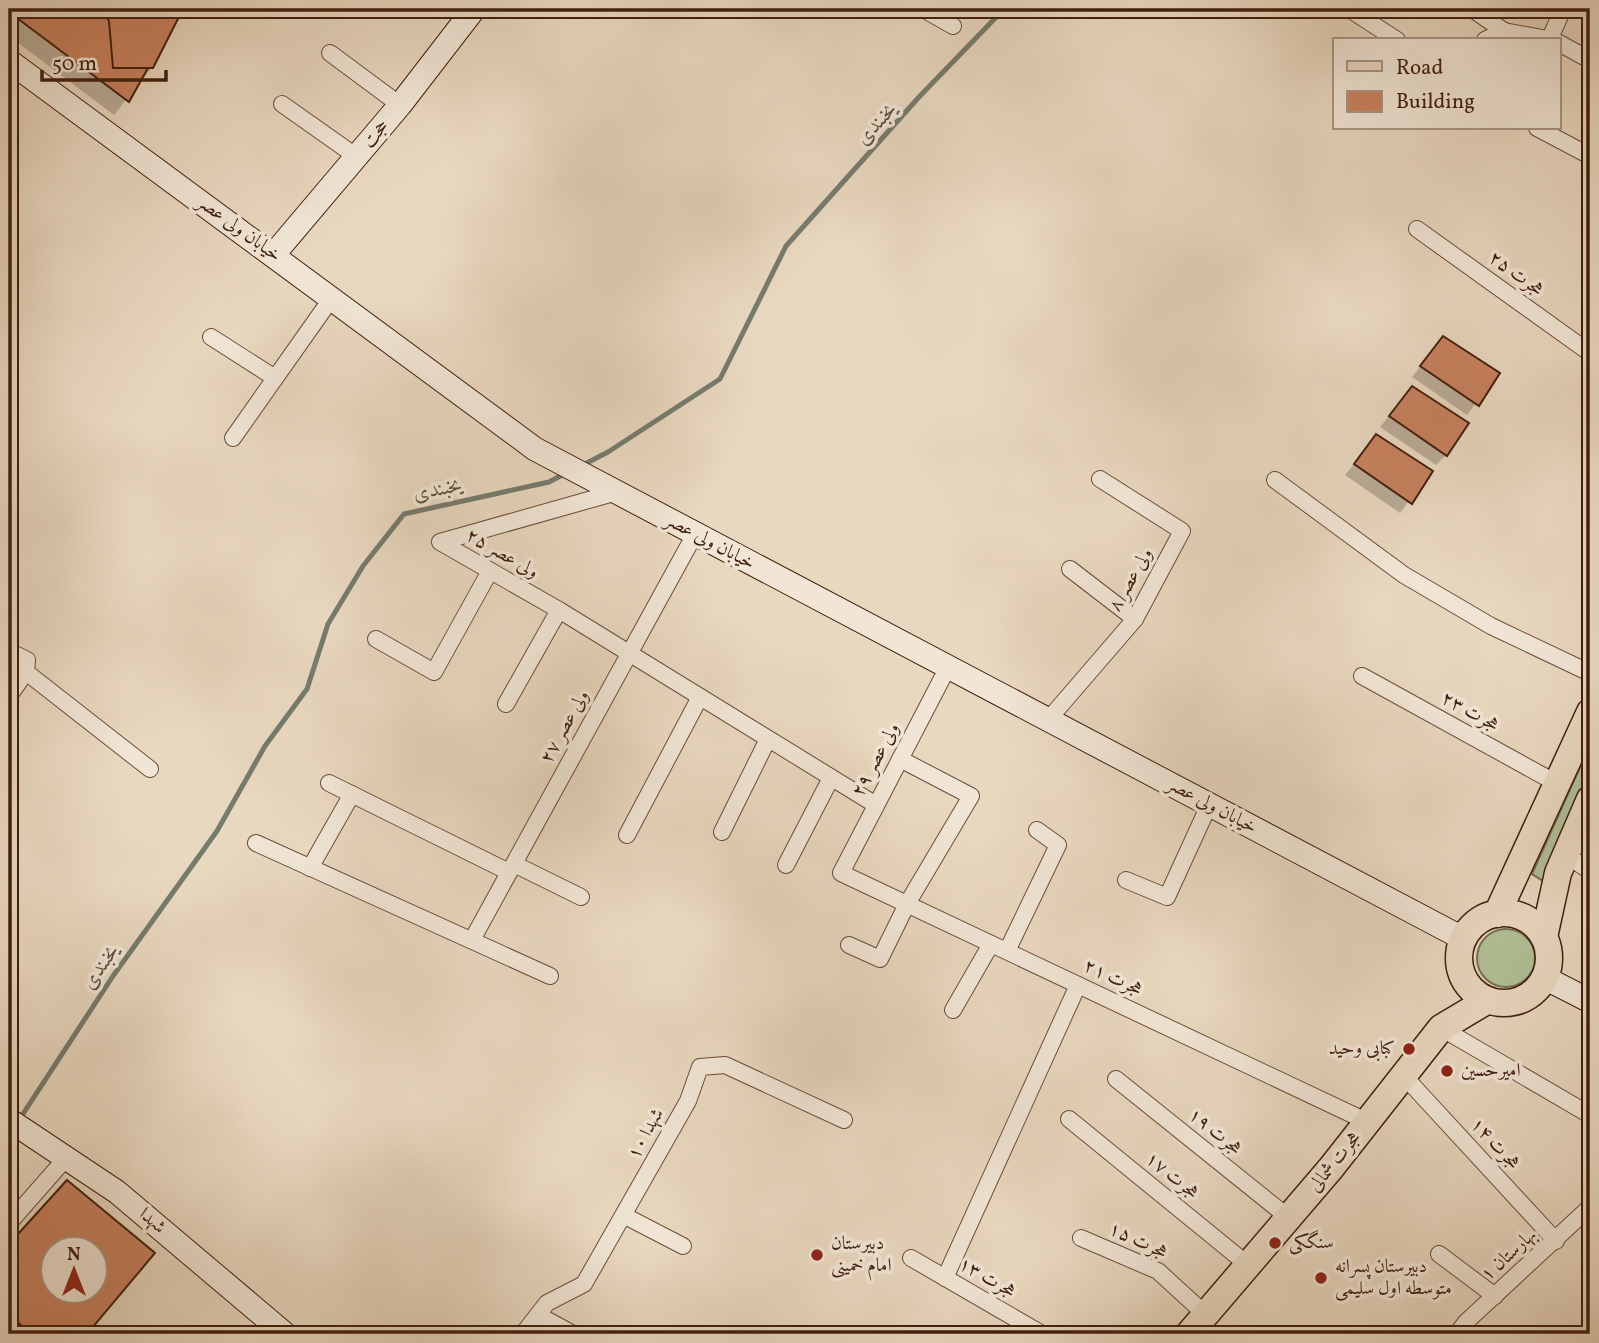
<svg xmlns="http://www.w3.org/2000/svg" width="1599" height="1343" font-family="Vollkorn,Amiri,serif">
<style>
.green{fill:#b1c096;stroke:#787052;stroke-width:2}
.shadow{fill:#0003;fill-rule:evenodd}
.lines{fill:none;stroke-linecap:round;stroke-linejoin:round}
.stream{stroke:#757c6e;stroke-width:5}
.building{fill:#c8815f;stroke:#401f0d;stroke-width:2;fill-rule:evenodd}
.street-casing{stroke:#6a4d3a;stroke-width:18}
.secondary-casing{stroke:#401f0d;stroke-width:25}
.primary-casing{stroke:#401f0d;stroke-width:29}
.street{stroke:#f1e6d6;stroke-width:16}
.secondary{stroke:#f1e6d6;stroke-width:23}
.primary{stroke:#e9d8c0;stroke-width:26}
.poi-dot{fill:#8f2418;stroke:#f1e6d6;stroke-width:2.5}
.labels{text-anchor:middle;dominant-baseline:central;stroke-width:7;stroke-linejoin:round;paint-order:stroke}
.street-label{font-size:19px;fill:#401f0d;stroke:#f1e6d6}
.poi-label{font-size:19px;fill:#401f0d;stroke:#f1e6d6;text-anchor:start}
.water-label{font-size:21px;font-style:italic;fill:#5a4e3d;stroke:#f1e6d6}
</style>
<rect width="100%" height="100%" fill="#e9d8c0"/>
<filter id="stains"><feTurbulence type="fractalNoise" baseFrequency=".00286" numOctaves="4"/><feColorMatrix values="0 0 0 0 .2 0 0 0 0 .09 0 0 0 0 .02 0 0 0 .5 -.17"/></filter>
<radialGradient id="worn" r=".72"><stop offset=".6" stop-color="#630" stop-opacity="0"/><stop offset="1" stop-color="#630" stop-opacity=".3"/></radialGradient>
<!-- green -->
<g class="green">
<polygon points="1590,745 1590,775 1543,881 1532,874"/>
<circle cx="1506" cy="958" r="29"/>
</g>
<!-- shadow -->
<g class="shadow">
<polygon points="9,9 182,9 152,67 114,115 9,36"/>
<polygon points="1443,338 1498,374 1467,415 1412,377"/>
<polygon points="1412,388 1446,455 1436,465 1380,427"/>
<polygon points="1377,436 1431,472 1400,513 1345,475"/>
<path d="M53 1196 153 1253 84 1334H9V1245ZM52 1248H94V1290H52Z"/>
</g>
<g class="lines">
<!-- stream -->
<g class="stream">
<polyline points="581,466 608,452 720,379 786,246 919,97 1004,9"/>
<polyline points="19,1120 113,976 217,831 265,746 307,689 328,624 363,566 404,514 549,482 566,473"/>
</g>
</g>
<!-- building -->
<g class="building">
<polygon points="9,9 181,9 129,102 9,12"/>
<polygon points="100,9 183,9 153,68 113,68 109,21"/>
<polygon points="1443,336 1500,373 1479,406 1420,366"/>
<polygon points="1412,386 1469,423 1447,456 1389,416"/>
<polygon points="1376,434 1433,471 1412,504 1354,464"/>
<path d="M67 1180 155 1253 87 1334H32L9 1315V1244ZM52 1248H94V1290H52Z"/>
</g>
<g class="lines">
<defs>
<g id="street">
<polyline points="923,9 953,26"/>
<polyline points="1349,9 1397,40"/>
<polyline points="1472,9 1504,31"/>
<polyline points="1550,38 1563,9"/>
<polyline points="1485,40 1504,31 1553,40"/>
<polyline points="1559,43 1590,60"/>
<polyline points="330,53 400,105"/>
<polyline points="282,104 357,157"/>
<polyline points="1537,128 1590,156"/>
<polyline points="1417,229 1590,353"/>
<polyline points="211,337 275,378"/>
<polyline points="233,438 331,299"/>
<polyline points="1275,480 1404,575 1491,626 1590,673"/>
<polyline points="617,492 440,542 559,610 876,805"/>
<polyline points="1070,569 1135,619"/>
<polyline points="376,639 434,672 490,571"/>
<polyline points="9,651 27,660 26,672 9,696"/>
<polyline points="948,667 841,873 1368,1122"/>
<polyline points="26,672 150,769"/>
<polyline points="1362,676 1558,784"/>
<polyline points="506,704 559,610"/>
<polyline points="1048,720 1135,619 1182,531 1100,479"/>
<polyline points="329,783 509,872"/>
<polyline points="722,832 768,739"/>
<polyline points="627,835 700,697"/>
<polyline points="256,843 550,976"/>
<polyline points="1566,855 1590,871"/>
<polyline points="514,864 581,897"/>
<polyline points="786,865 831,778"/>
<polyline points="310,868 352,794"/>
<polyline points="1126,880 1167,897 1209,805"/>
<polyline points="472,940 695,534"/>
<polyline points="849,945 880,959 907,904 971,796 900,759"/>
<polyline points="1007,951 1058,845 1037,830"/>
<polyline points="953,1010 991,944"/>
<polyline points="1441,1028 1590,1115"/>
<polyline points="1403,1075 1556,1241"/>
<polyline points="1116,1079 1289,1218"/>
<polyline points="1069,1119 1248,1265"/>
<polyline points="625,1216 683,1246"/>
<polyline points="9,1223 67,1157"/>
<polyline points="1081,1238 1158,1271 1206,1315"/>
<polyline points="1439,1254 1495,1296"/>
<polyline points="911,1258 1042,1334"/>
<polyline points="945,1278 1078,985"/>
<polyline points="538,1315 573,1334"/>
<polyline points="523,1334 547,1303 584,1284 688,1101 700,1067 725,1065 844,1120"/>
<polyline points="1457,1334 1466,1322 1590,1207"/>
</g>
<g id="secondary">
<polyline points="9,61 535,449 1464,939"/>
<polyline points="274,254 400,105 474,9"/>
<polyline points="1545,978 1590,1001"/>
<polyline points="9,1120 117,1192 285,1334"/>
</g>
<g id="primary">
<circle cx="1504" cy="958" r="45"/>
<polyline points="1497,914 1590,712"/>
<polyline points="1544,937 1558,873 1590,799"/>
<polyline points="1189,1334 1331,1168 1441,1028 1488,1000"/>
</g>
</defs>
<!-- street casing -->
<use href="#street" class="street-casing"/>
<!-- secondary casing -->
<use href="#secondary" class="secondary-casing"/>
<!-- primary casing -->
<use href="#primary" class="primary-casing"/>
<!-- street -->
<use href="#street" class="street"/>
<!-- secondary -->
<use href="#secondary" class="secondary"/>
<!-- primary -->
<use href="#primary" class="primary"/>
</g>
<!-- markers -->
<g class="poi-dot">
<circle cx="1409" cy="1049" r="7"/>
<circle cx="1447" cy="1071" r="7"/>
<circle cx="1275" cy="1243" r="7"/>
<circle cx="817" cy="1255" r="7"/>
<circle cx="1321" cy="1278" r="7"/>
</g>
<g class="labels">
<!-- street labels -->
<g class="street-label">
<text transform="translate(376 134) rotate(-51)">حجت</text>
<text transform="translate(239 229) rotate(36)">خیابان ولی عصر</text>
<text transform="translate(1516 274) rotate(36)">هجرت ۲۵</text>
<text transform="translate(710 542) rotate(28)">خیابان ولی عصر</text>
<text transform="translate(502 554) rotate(30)">ولی عصر ۲۵</text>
<text transform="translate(1131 580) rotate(-60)">ولی عصر ۸</text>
<text transform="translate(1470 712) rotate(29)">هجرت ۲۳</text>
<text transform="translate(565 727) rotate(-61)">ولی عصر ۲۷</text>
<text transform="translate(876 760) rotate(-62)">ولی عصر ۲۹</text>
<text transform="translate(1212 806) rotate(28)">خیابان ولی عصر</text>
<text transform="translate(1113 978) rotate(25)">هجرت ۲۱</text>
<text transform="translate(1215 1132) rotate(39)">هجرت ۱۹</text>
<text transform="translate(646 1134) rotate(-61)">شهدا ۱۰</text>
<text transform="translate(1495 1144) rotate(47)">هجرت ۱۴</text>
<text transform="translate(1335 1162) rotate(-51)">هجرت شمالی</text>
<text transform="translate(1172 1176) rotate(39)">هجرت ۱۷</text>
<text transform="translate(152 1221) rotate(40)">شهدا</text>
<text transform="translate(1138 1241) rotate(25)">هجرت ۱۵</text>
<text transform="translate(1509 1255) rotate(-42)">بهارستان ۱</text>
<text transform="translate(987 1278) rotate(30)">هجرت ۱۳</text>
</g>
<!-- poi labels -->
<g class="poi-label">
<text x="1395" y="1049" text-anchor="end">کبابی وحید</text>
<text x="1461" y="1071">امیرحسین</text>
<text x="1289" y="1243">سنگکی</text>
<text x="831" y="1244">دبیرستان<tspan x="831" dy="22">امام خمینی</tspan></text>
<text x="1335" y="1267">دبیرستان پسرانه<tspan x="1335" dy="22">متوسطه اول سلیمی</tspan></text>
</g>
<!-- water labels -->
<g class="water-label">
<text transform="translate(877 124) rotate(-48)">یخبندی</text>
<text transform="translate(438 490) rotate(-12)">یخبندی</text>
<text transform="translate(101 967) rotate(-56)">یخبندی</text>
</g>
</g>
<!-- margin -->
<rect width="1599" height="1343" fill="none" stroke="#e9d8c0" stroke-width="35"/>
<rect x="10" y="10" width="1578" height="1322" fill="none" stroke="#401f0d" stroke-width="3.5"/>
<rect x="18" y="18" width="1564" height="1308" fill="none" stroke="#401f0d" stroke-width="2"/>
<!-- legend -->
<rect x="1333" y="38" width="228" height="91" fill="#f1e6d6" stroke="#aa9686" stroke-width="2"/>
<rect x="1347" y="61" width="35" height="10" fill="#e9d8c0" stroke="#aa9686" stroke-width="2"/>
<text x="1396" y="74" font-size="21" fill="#401f0d">Road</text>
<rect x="1347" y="91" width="35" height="21" fill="#c8815f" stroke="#aa9686" stroke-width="2"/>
<text x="1396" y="108" font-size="21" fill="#401f0d">Building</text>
<!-- north arrow -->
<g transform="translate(74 1270)"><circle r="33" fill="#f1e6d6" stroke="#aa9686" stroke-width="2"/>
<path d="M0-5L12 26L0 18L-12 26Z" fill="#8f2418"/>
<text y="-10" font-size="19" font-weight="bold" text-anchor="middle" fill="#401f0d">N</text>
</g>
<!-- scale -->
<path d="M42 70v10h124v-10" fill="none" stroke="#401f0d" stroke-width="3.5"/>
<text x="52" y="70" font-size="21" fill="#401f0d" stroke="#f1e6d6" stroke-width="5" paint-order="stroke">50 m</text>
<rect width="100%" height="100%" filter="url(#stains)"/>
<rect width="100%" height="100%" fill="url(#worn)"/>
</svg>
